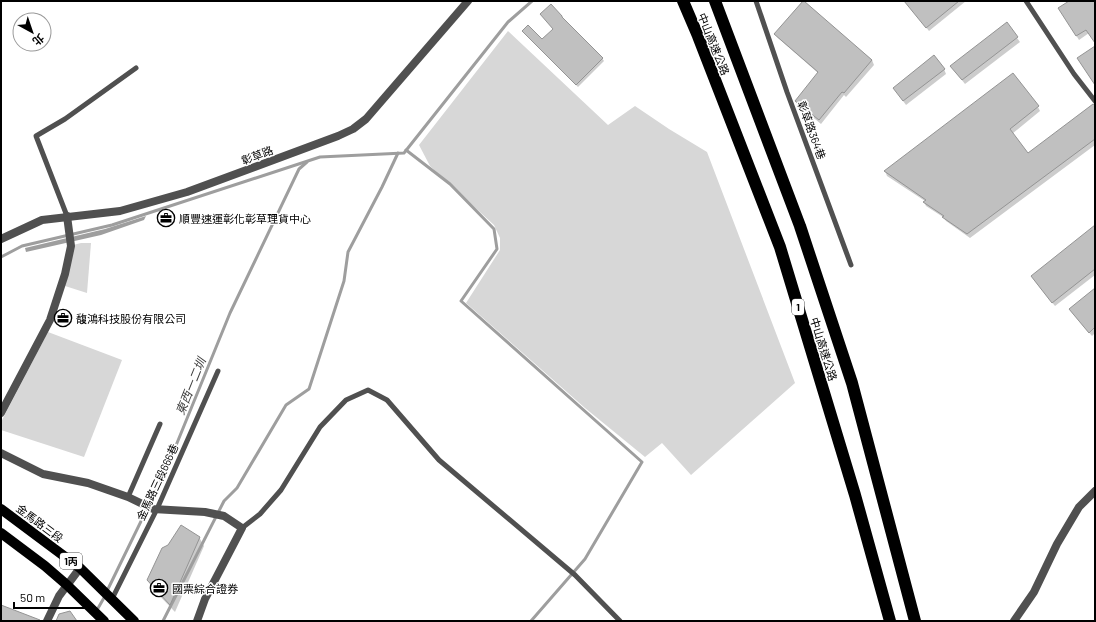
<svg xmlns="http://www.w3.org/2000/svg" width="1096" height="622" font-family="Barlow,'Noto Sans TC',sans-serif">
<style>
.green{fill:#d7d7d7}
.water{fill:#9e9e9e}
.shadow{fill:#0003}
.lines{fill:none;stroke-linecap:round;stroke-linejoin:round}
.stream{stroke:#9e9e9e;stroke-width:3}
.building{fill:#c0c0c0;stroke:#949494}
.service{stroke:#505050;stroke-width:5}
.minor{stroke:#505050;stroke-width:8}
.tertiary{stroke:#505050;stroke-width:8}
.primary{stroke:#000;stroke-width:10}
.motorway{stroke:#000;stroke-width:12}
.labels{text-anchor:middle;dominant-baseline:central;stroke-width:3;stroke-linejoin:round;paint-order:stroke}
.shield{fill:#fff;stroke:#4c4c4c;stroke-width:1}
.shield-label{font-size:10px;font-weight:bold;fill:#000}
.street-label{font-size:11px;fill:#000;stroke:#fff}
.poi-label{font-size:11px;fill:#000;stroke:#fff;text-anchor:start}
.water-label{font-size:12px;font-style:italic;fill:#3f3f3f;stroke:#fff}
</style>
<rect width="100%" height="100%" fill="#fff"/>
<!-- green -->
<g class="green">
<polygon points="508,31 608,125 635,106 669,129 707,152 795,383 691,475 662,443 645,457 585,408 466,303 500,250 500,238 494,225 430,166 419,145"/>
<polygon points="81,243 91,243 87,293 65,286 73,245"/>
<polygon points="48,332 122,360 84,457 1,430 1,422"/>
</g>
<!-- water -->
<polygon class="water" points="146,216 144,220 101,235 26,252 25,248 105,229"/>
<!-- shadow -->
<g class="shadow">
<polygon points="910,1 966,1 929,31 910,7"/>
<polygon points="1071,1 1095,1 1095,42 1089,33 1079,40 1059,8"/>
<polygon points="803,2 872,60 874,65 846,97 844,95 821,124 798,105 796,101 818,73 778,38 775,34"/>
<polygon points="541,15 602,58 604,61 578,87 525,33 542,40 554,29"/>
<polygon points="1007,24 1020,42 965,84 954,70"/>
<polygon points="944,69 946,74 906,105 894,88"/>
<polygon points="1095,106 1095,145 970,238 946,221 943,217 926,206 924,202 925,201 887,176 885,171 1038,107 1040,111 1012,134 1027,154"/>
<polygon points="1095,226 1095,275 1055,306 1034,280"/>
<polygon points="1095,289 1095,333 1092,336 1070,310"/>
<polygon points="199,537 204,546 175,612 153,589 148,580"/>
</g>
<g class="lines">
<!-- stream -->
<g class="stream">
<polyline points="406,150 450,184 494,229 497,249 461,301 642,462 585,559 531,621"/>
<polyline points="1,257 22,246 112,225 320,157 404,153 508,22 532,1"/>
<polyline points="107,591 166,470 230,313 299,169 307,162"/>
<polyline points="97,610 105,596"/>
<polyline points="163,621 224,501 237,488 286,405 309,389 344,281 348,252 382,187 398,153"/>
</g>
</g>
<!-- building -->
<g class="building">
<polygon points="803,1 804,1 872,60 844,93 842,92 819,120 795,101 818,72 774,34"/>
<polygon points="904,1 959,1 926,28"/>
<polygon points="1069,1 1095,1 1095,43 1086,30 1076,36 1058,8"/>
<polygon points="551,4 562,16 562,17 603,58 576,85 522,31 528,25 542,39 553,29 540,14"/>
<polygon points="1007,22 1018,37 962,80 950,66"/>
<polygon points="1095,46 1095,85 1077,58"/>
<polygon points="934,55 945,69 903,101 893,88"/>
<polygon points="1013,73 1039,106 1010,129 1028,153 1093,104 1095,105 1095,139 967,234 942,217 944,216 923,202 926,200 884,171"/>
<polygon points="1095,225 1095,269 1052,303 1031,276"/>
<polygon points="1095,288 1095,327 1089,333 1069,309"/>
<polygon points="181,525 200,537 170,605 147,580 162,548 168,545"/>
<polygon points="1,605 40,620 40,621 1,621"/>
<polygon points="70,611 77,621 56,621 59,614"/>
</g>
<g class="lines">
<!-- service -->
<g class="service">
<polyline points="756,1 787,92 851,265"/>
<polyline points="1026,1 1074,74 1095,101"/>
<polyline points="67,216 36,136 65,119 136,68"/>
<polyline points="128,497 160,424"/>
<polyline points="242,528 260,514 281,490 320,427 346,400 368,390 387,400 439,460 575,575 620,621"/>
<polyline points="112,599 157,509 218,371"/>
</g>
<!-- minor -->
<g class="minor">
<polyline points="1,239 42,220 120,211 187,192 338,136 353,129 366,119 468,1"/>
<polyline points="1,413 50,320 65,274 71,246 67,216"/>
<polyline points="1,453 43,474 88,483 128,497 153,509 205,512 224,516 242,528 205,599 197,621"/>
<polyline points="1014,621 1034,592 1057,544 1079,507 1095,491"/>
</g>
<!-- tertiary -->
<polyline class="tertiary" points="47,621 59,596 80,568"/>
<!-- primary -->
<g class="primary">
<polyline points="1,509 80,568 134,621"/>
<polyline points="1,533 45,566 67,585 104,621"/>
</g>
<!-- motorway -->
<g class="motorway">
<polyline points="683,1 698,36 780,247 855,495 890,621"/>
<polyline points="715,1 800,226 852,383 915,621"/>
</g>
</g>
<!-- icons -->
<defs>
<symbol id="office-ring" viewBox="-11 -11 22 22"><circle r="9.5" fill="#fff" stroke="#000" stroke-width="1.5"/><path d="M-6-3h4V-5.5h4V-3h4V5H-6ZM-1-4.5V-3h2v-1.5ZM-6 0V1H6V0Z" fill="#000"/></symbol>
</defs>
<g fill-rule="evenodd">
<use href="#office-ring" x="156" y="208" width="20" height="20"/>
<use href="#office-ring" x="53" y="308" width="20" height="20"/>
<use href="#office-ring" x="149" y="578" width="20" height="20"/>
</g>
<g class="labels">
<!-- shield labels -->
<g class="shield">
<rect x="792" y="299" width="12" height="16" rx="3"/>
<rect x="60" y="553" width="22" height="16" rx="3"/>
</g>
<g class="shield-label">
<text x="798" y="307">1</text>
<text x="71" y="561">1丙</text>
</g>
<!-- street labels -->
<g class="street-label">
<text transform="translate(714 44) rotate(68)">中山高速公路</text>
<text transform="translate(812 130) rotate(70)">彰草路364巷</text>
<text transform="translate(257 155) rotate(-21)">彰草路</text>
<text transform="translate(824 349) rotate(73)">中山高速公路</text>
<text transform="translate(157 482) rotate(-65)">金馬路三段666巷</text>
<text transform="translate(40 523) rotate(37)">金馬路三段</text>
</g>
<!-- poi labels -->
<g class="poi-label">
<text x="179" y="218">順豐速運彰化彰草理貨中心</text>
<text x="76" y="318">馥鴻科技股份有限公司</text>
<text x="172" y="588">國票綜合證券</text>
</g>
<!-- water labels -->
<g class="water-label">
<text transform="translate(190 386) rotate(-68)">東西一二圳</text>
</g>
</g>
<!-- border -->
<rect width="1096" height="622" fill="none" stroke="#000000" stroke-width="4"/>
<!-- north arrow -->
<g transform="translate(32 32) rotate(140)"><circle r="19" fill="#ffffff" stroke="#999999"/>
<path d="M0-3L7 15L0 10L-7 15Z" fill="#000000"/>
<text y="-6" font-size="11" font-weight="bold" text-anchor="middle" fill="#000000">北</text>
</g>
<!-- scale -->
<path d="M14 602v6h73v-6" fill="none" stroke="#000000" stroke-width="2"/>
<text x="20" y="602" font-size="12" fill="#000000" stroke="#ffffff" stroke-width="3" paint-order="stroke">50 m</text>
</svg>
